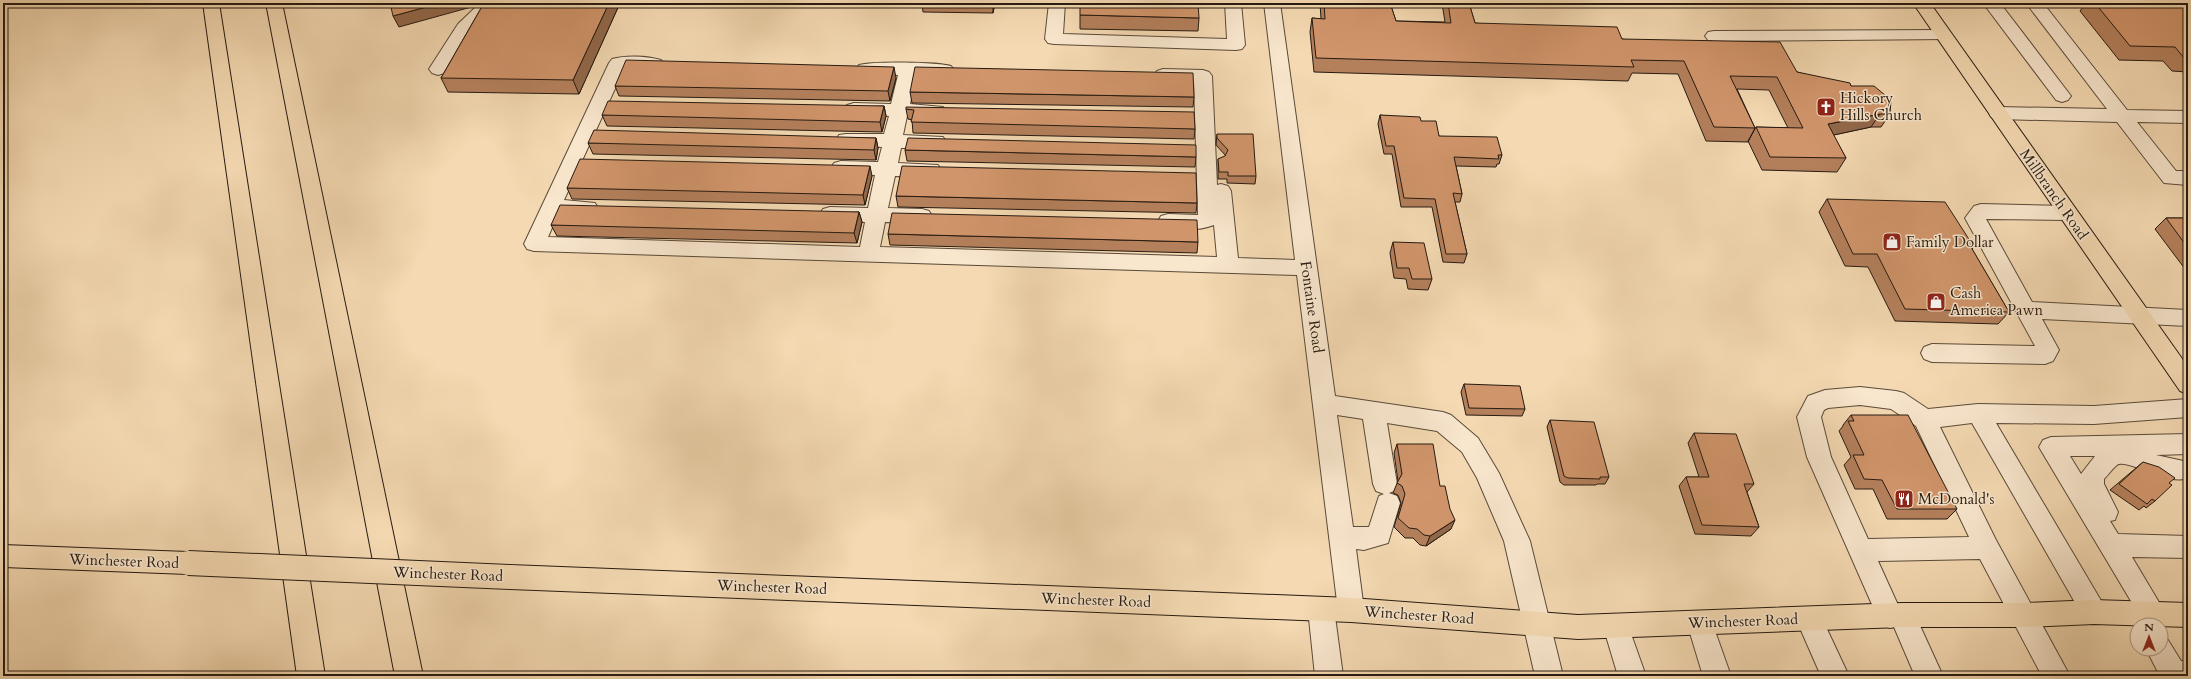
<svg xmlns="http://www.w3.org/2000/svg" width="2191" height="679" font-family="Cardo,serif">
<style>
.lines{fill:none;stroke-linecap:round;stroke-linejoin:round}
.minor-casing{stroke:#5a4a39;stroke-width:2}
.major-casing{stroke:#261a11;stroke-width:2}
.highway-casing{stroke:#261a11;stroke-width:2}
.minor{fill:#f8e6cd;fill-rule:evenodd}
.major{fill:#f4d9b2;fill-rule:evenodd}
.highway{fill:#f4d9b2;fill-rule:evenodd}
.major-bridge-casing{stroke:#261a11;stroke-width:26;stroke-linecap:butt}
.major-bridge{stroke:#f4d9b2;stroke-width:24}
.wall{fill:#b4805c;stroke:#261a11}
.shaded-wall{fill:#92684b;stroke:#261a11}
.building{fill:#d1956b;stroke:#261a11}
.labels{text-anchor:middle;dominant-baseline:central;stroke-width:3;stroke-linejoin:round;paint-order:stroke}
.poi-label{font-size:15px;fill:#261a11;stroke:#f8e6cd;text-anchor:start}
.street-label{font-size:15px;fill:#261a11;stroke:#f8e6cd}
</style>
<rect width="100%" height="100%" fill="#f4d9b2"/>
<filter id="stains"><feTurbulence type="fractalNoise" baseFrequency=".005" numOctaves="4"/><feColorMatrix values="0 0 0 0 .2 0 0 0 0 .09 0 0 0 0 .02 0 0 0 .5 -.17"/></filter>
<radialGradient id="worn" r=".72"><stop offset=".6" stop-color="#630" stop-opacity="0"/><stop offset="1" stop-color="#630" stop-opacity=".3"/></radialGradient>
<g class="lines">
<defs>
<g id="minor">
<polygon points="480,3 498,3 471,31 444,73 438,75 432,73 429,69 458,24"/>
<polygon points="1049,3 1065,3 1063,34 1227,39 1225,3 1241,3 1245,45 1242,49 1236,50 1054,44 1048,43 1045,39"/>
<path d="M1264 3H1280L1335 396 1443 412 1451 415 1478 438 1499 473 1530 541 1563 676H1535L1504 541 1477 478 1462 452 1437 431 1387 423 1397 484 1394 491 1389 493 1397 496 1400 503 1388 543 1364 550 1356 549 1364 610 1360 618 1351 622 1342 618 1338 610 1297 275 534 251 527 249 524 244 609 63 612 59C626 55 647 56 661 60L664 64 661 68 624 69 564 200 595 203 598 208 595 213 588 215 558 214 548 237 860 247 865 222 830 221 823 219 820 214 823 209 830 207 868 208 875 175 834 173 831 168 834 163 841 161 878 162 882 147 839 145 836 140 839 135 846 134H884L889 116 847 113 845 109 847 105 854 103 891 104 898 75 859 73 856 69 859 65C873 61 937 62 951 66L954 70 951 74 916 75 910 104 943 107 945 111 943 115 936 117 907 116 903 135 943 137 946 142 943 147 936 148H901L898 163 938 165 941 170 938 175 931 177 895 176 888 208 922 209 929 211 932 216 929 221 922 223 885 222 880 247 1217 257 1214 225C1198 231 1178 231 1161 226L1158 221 1161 216 1168 214 1198 215 1194 82 1157 79 1154 75 1157 71 1163 69 1203 70 1209 72 1212 76 1217 185 1221 184 1228 186 1231 191 1238 258 1295 260ZM1337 415 1363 419 1373 484 1376 491 1384 494 1379 496 1369 527H1353Z"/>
<polygon points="1983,3 2000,3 2068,92 2071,96 2068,100 2062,102 2056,100"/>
<polygon points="2026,3 2043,3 2127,110 2188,111 2188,123 2137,122 2176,171 2188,171 2188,185 2164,183 2117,122 1998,119 1991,117 1989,113 1991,109 1998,107 2107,109"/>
<polygon points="1943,30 1949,31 1952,35 1949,39 1714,41 1708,40 1705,36 1708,32 1714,31"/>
<polygon points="1981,204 2067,206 2074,208 2077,213 2074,218 2067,220 1986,219 2032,302 2188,310 2188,326 2042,319 2059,350 2053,361 2045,364 1932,362 1924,359 1921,353 1924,347 1932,344 2035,346 1965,218 1974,206"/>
<path d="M1860 387 1896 391 1904 393 1928 409 1978 404 2094 406 2188 399V417L2094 424 1996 423 2103 604 2107 612 2103 620 2094 624 2085 620 1972 423 1940 427 1996 540 2070 676H2042L1980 559 1878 561 1898 605 1902 603 1911 606 1943 676H1915L1894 627 1890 628 1881 625 1807 457 1797 417 1808 396 1825 390ZM1860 405 1891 409 1916 426 1969 537 1868 539 1831 457 1821 417 1824 410 1828 408Z"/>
<path d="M2188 434V454L2156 455 2188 462V478C2168 486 2127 458 2117 465 2112 469 2108 475 2104 479V484L2118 512 2115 520 2110 521 2118 534 2188 536V558L2132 557 2166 614 2162 623 2156 625 2144 623 2039 447 2043 440 2051 437ZM2070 456H2095L2081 474Z"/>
<polygon points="1321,597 1330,601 1334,609 1343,676 1315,676 1308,609 1312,601"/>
<polygon points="1809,607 1818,610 1849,676 1821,676 1796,619 1800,610"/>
<polygon points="1700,611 1709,614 1731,676 1703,676 1687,623 1691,614"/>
<polygon points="1616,614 1625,617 1646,676 1618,676 1603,626 1607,617"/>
<polygon points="2161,637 2168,640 2181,661 2188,661 2188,676 2160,676 2146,649 2161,649"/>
</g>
<g id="major">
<polygon points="1913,3 1930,3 2188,367 2188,394 2180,391"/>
<polygon points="3,545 188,552 197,555 201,563 197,571 188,574 3,567"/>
<polygon points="510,565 1351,598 1578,615 1902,603 2025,603 2094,600 2188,603 2188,627 2094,624 2025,627 1902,627 1578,639 1351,622 510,589 501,585 497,577 501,569"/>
</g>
<g id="highway">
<polygon points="203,3 219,3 325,676 297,676"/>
<polygon points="266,3 282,3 423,676 395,676"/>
</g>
</defs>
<!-- minor casing -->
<use href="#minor" class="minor-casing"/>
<!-- major casing -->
<use href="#major" class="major-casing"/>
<!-- highway casing -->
<use href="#highway" class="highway-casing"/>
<!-- minor -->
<use href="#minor" class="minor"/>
<!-- major -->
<use href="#major" class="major"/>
<!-- highway -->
<use href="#highway" class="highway"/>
<defs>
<polyline id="major-bridge" points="188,563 510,577"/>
</defs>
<!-- major-bridge casing -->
<use href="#major-bridge" class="major-bridge-casing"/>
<!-- major-bridge -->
<use href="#major-bridge" class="major-bridge"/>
</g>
<!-- wall -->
<g class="wall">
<polygon points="484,3 620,3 579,94 448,92 441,78"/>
<polygon points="922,3 995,3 993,13 923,12"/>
<polygon points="1320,3 1390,3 1396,21 1445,22 1442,3 1469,3 1475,23 1622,39 1797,72 1851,86 1890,114 1881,127 1871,127 1833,135 1846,158 1837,172 1762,170 1748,141 1756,127 1788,128 1769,90 1737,89 1755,128 1748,142 1706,141 1678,74 1632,73 1628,81 1314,72 1310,32 1312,18 1321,19"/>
<polygon points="2086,3 2188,3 2188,72 2172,71 2163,61 2119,60 2080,11"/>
<polygon points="1080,15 1199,18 1198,31 1080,29"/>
<polygon points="896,78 890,101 619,96 615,86"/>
<polygon points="910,92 1194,97 1193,107 912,103"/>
<polygon points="884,106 886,116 882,132 607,126 602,115"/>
<polygon points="906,109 1195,129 1194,139 913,133 912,120 908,119"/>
<polygon points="1380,115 1421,121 1439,136 1502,155 1499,164 1497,164 1496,167 1456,166 1462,194 1460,202 1455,202 1467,254 1464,263 1443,262 1432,207 1401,207 1392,154 1384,154 1378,124"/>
<polygon points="1217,134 1256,176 1255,184 1227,183 1227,179 1218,179 1218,159 1226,156 1216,145"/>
<polygon points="876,138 878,148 876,160 593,154 588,143"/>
<polygon points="905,150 1196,157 1195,167 907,161"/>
<polygon points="872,176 865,205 572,199 567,188"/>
<polygon points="896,196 1197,203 1196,213 898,207"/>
<polygon points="1827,199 1974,247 1972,249 2009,312 1998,324 1895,321 1868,267 1845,266 1819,212"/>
<polygon points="859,212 862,222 857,243 557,236 551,225"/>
<polygon points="2166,218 2188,218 2188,273 2155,229"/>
<polygon points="888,234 1198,242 1197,253 890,245"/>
<polygon points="1393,242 1432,279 1428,290 1408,289 1406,279 1394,278 1390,253"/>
<polygon points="1464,384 1525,409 1522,416 1466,415 1461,392"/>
<polygon points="1851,415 1957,509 1947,519 1887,519 1873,489 1855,489 1844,465 1851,457 1839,431 1843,426 1843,425"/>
<polygon points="1550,420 1609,477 1605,484 1597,484 1596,485 1564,485 1560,482 1547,427"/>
<polygon points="1694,433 1754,484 1747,492 1759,527 1751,536 1695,534 1679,486 1686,477 1699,477 1688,443"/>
<polygon points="1397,444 1440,486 1451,529 1426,546 1420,545 1413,538 1405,538 1394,527 1401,503 1398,495 1393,493 1398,481 1394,453"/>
<polygon points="2143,462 2169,483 2155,501 2146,508 2144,506 2139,510 2110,490"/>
</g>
<!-- shaded-wall -->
<g class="shaded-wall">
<polygon points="441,3 474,3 475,6 399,27 393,16"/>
<polygon points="609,3 620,3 579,94 573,80"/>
<polygon points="993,3 995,3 993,13"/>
<polygon points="894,67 896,78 890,101 888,91"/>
<polygon points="884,106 886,116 882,132 880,122"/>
<polygon points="1880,114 1871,127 1820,138 1828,124"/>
<polygon points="876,138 878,148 876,160 874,150"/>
<polygon points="870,166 872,176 865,205 863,195"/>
<polygon points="859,212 862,222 857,243 854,233"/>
<polygon points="1455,520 1451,529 1426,546 1430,536"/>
</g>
<!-- building -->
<g class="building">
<polygon points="390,3 441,3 393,16"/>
<polygon points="484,3 609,3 573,80 441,78"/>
<polygon points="1080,3 1198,3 1199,18 1080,15"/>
<polygon points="1324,3 1390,3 1396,21 1451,23 1448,3 1469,3 1475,23 1617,27 1622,39 1780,42 1797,72 1850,83 1851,86 1874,86 1891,100 1890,114 1880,114 1828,124 1846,158 1770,157 1756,127 1803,128 1777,77 1730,76 1755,128 1714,127 1684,61 1631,60 1634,67 1316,58 1312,18 1325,19"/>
<polygon points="2095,3 2188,3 2188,58 2184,58 2175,47 2130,46"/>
<polygon points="626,60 894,67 888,91 615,86"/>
<polygon points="915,67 1193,73 1194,97 910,92"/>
<polygon points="608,101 884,106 880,122 602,115"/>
<polygon points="906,107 1194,112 1195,129 911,122 914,110 906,109"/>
<polygon points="1380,115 1420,117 1421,121 1436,121 1439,136 1497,137 1502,155 1498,155 1499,159 1454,157 1462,194 1453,193 1467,254 1446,254 1435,199 1404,198 1394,146 1386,146"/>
<polygon points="594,130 876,138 874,150 588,143"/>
<polygon points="1217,134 1253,134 1256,176 1228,176 1228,172 1219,172 1218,159 1225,156 1228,150 1217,138"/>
<polygon points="908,138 1196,145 1196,157 905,150"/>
<polygon points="580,159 870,166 863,195 567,188"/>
<polygon points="902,166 1196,173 1197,203 896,196"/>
<polygon points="1827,199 1945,202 1974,247 1971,247 2009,312 1905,309 1877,254 1853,254"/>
<polygon points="560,205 859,212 854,233 551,225"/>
<polygon points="892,213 1197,220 1198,242 888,234"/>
<polygon points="2166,218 2188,218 2188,248"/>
<polygon points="1393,242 1424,243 1432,279 1412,279 1409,268 1397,268"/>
<polygon points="1464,384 1520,386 1525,409 1469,408"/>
<polygon points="1851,415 1908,415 1957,509 1897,509 1882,480 1864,479 1853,455 1864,455 1848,421 1854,421"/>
<polygon points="1550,420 1594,422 1609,477 1600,477 1600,479 1568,478 1564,476"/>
<polygon points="1694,433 1736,434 1754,484 1744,484 1759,527 1702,525 1686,477 1709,477"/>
<polygon points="1397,444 1433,444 1440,486 1445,486 1450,509 1455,520 1430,536 1424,535 1417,529 1409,528 1398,518 1405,494 1402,486 1397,483 1402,474"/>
<polygon points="2143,462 2159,467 2175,478 2169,483 2172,485 2155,501 2152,499 2147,504 2119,484"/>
</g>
<!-- icons -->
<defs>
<symbol id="church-square" viewBox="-11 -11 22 22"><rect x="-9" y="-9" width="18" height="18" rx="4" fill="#8f2418" stroke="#f8e6cd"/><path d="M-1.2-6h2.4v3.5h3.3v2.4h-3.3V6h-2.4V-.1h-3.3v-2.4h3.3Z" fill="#fff"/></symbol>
<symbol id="shop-square" viewBox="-11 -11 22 22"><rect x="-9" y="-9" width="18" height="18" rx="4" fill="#8f2418" stroke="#f8e6cd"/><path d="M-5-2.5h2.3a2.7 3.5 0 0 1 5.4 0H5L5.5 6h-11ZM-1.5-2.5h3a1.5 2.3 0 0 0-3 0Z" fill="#fff"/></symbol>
<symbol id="restaurant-square" viewBox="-11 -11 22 22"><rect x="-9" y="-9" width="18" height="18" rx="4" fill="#8f2418" stroke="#f8e6cd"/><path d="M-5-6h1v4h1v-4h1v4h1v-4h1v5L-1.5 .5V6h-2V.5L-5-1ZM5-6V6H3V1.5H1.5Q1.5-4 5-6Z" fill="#fff"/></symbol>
</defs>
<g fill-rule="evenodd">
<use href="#church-square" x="1815" y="96" width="22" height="22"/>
<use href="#shop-square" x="1881" y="231" width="22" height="22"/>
<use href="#shop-square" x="1925" y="291" width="22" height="22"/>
<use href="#restaurant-square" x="1893" y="488" width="22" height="22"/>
</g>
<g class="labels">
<!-- poi labels -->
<g class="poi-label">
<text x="1840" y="98">Hickory<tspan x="1840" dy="17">Hills Church</tspan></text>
<text x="1906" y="242">Family Dollar</text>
<text x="1950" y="293">Cash<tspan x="1950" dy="17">America Pawn</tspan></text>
<text x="1918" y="499">McDonald's</text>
</g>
<!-- street labels -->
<g class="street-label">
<text transform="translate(2054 194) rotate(55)">Millbranch Road</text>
<text transform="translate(1312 307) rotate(82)">Fontaine Road</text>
<text transform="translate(124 561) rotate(2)">Winchester Road</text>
<text transform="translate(448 574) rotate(2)">Winchester Road</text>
<text transform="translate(772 587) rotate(2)">Winchester Road</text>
<text transform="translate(1096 600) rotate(2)">Winchester Road</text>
<text transform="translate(1419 615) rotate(4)">Winchester Road</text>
<text transform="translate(1743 621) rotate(-2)">Winchester Road</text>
</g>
</g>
<!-- margin -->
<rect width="2191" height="679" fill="none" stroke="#f4d9b2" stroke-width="16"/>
<rect x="4" y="4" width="2183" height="671" fill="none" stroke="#261a11" stroke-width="2"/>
<rect x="8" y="8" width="2175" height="663" fill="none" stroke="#261a11"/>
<!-- north arrow -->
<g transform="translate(2149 637)"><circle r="19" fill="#f8e6cd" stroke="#a49482"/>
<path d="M0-3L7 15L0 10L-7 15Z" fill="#8f2418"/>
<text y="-6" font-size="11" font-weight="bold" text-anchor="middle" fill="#261a11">N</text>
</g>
<rect width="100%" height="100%" filter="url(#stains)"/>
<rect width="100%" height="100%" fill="url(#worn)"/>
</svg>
